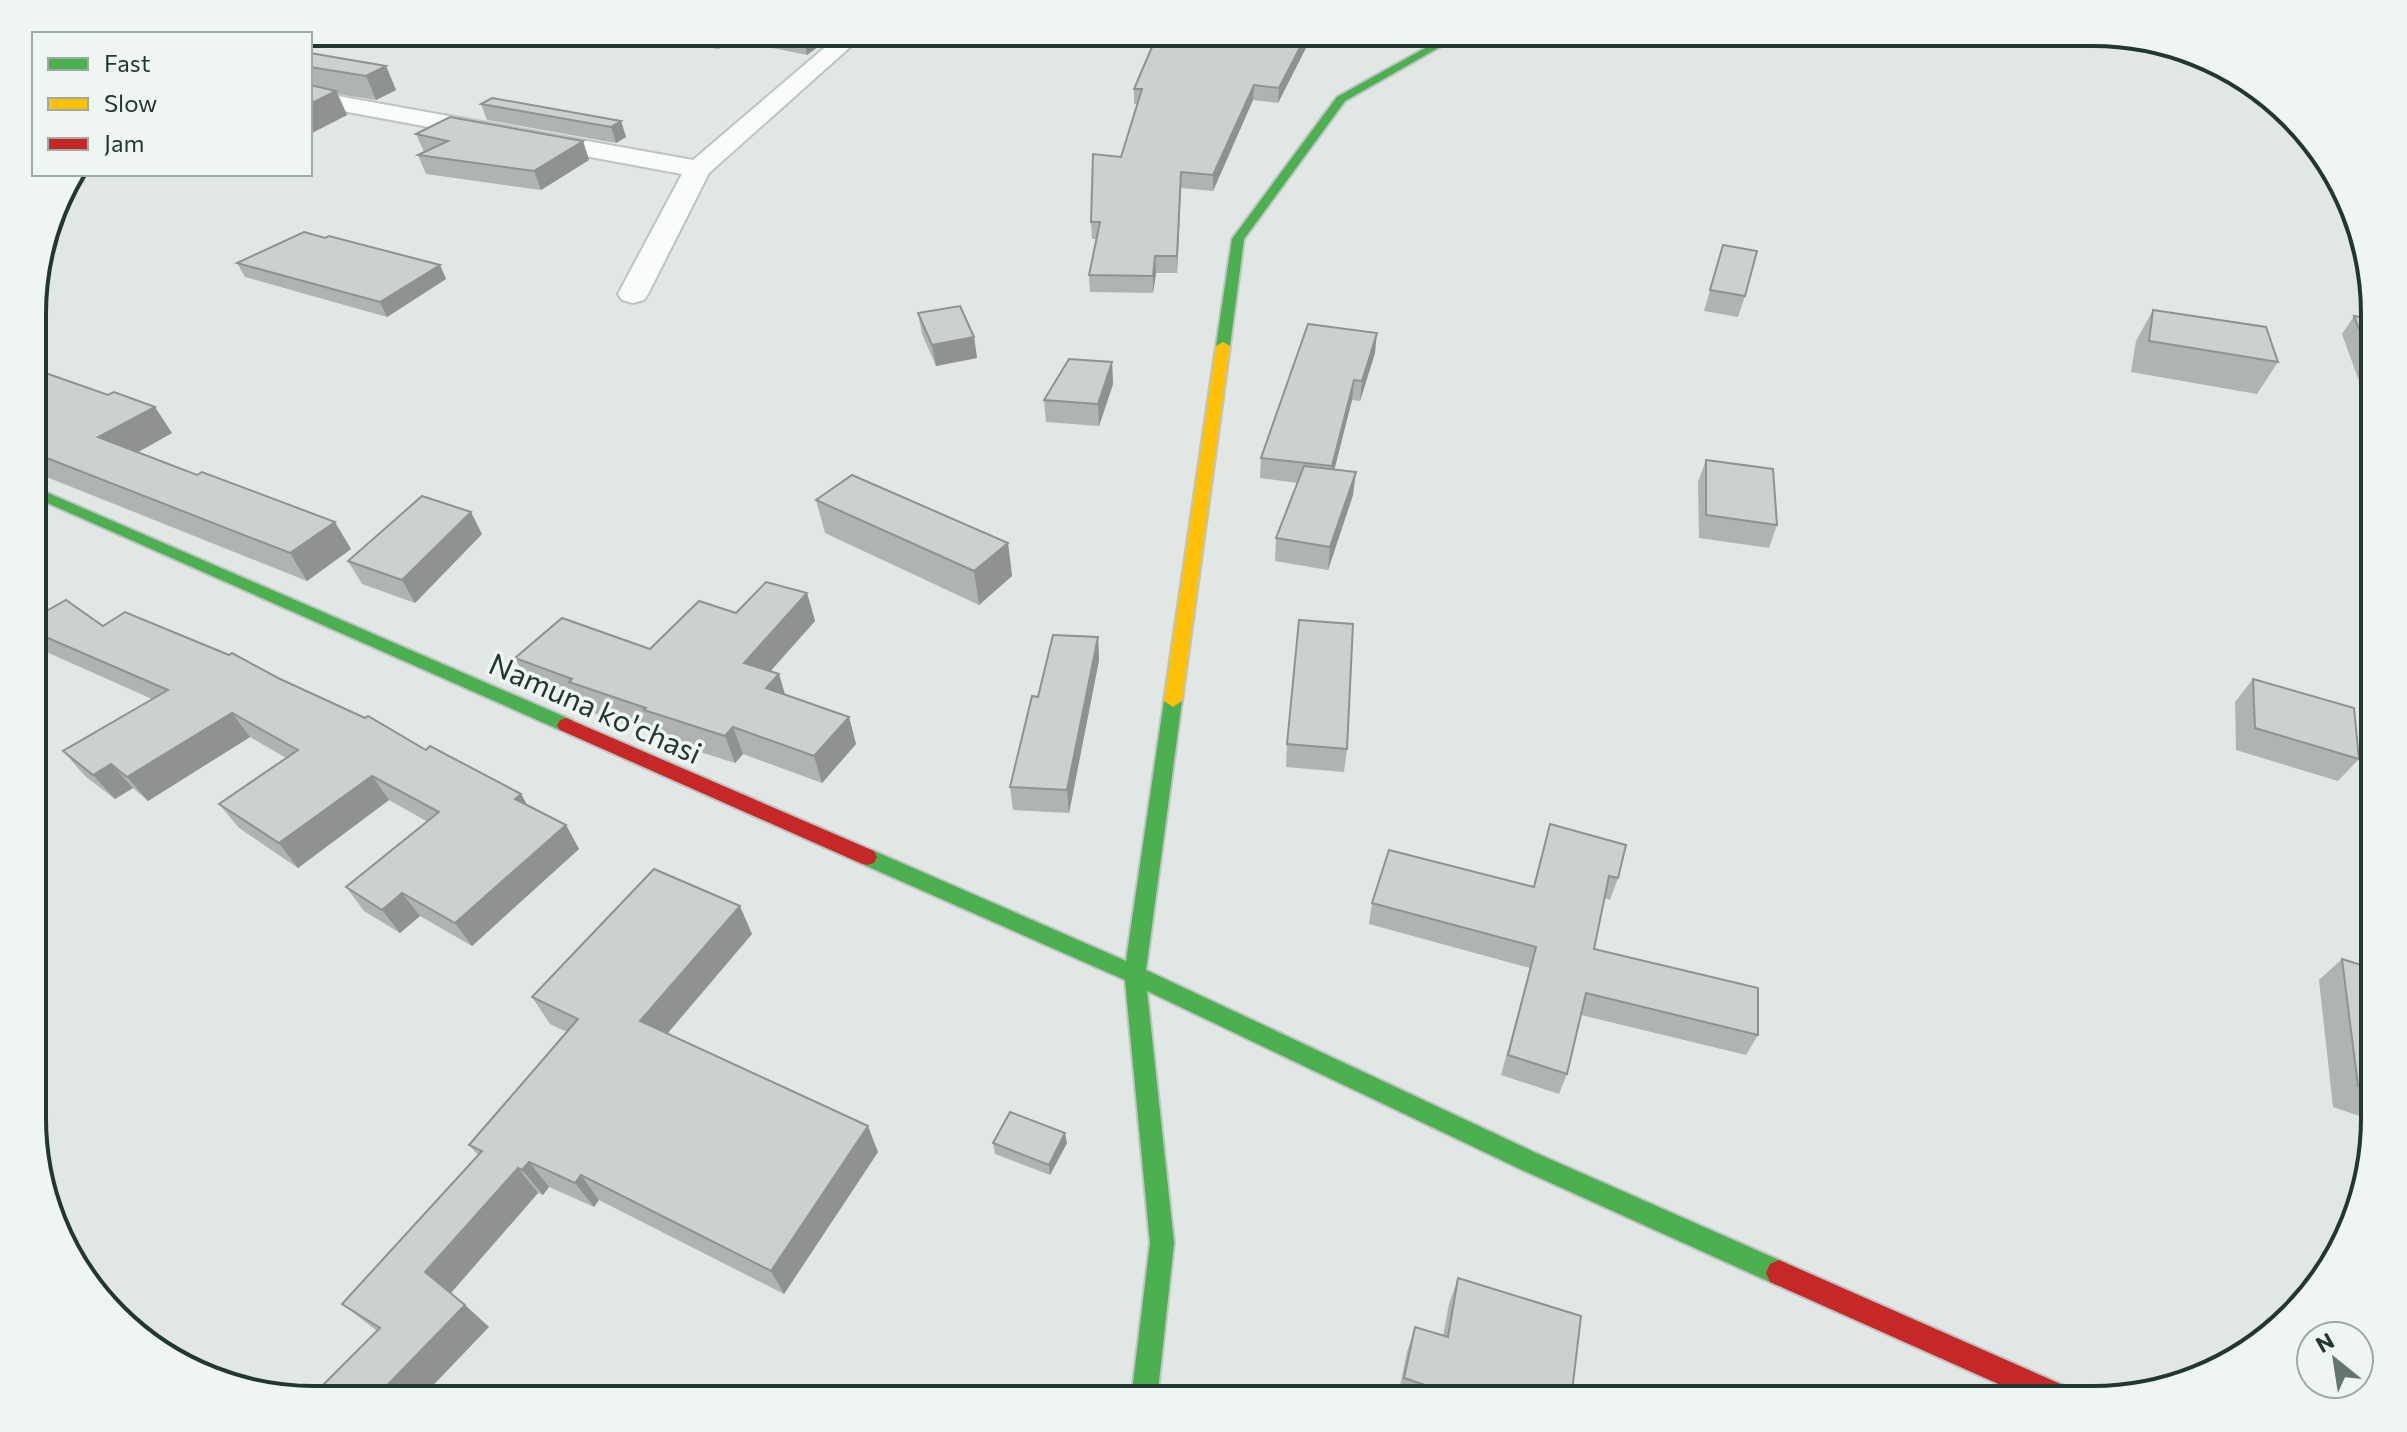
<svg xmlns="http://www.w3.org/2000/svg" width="2407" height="1432" font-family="Commissioner,sans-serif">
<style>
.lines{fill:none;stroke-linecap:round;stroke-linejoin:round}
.street-casing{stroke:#bec4c1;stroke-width:4}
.fast-casing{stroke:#bec4c1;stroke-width:4}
.slow-casing{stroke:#bec4c1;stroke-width:4}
.jam-casing{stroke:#bec4c1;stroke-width:4}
.street{fill:#fafbfb;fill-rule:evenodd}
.fast{fill:#4caf50;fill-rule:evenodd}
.slow{fill:#ffc107;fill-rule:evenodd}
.jam{fill:#c62828;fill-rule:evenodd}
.wall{fill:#afb3b1}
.shaded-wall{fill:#8f9290}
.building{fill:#ccd0ce;stroke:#8f9290;stroke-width:2}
.labels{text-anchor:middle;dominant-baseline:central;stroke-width:7;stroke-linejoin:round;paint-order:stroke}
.street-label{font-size:30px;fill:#223731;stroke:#eff6f2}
.rim{fill:none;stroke:#223731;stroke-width:4}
</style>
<rect width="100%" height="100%" fill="#e1e7e4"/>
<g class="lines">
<defs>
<polygon id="street" points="843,32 867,32 709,173 648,294 644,300 633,303 622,300 618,294 682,174 310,105 310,91 693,160"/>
<g id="fast">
<polygon points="1454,32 1466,32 1345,101 1244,239 1230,346 1218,349 1216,346 1232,239 1337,97"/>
<polygon points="34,487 572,720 575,725 572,730 560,730 34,497"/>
<polygon points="1173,695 1182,701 1146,970 1536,1153 1788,1264 1792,1273 1788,1282 1779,1286 1770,1282 1520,1169 1147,991 1174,1243 1157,1400 1131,1400 1150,1243 1125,980 860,863 857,857 860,851 867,849 874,851 1126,961 1164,701"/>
</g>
<polygon id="slow" points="1223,342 1230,346 1182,701 1173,707 1164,701 1216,346"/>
<g id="jam">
<polygon points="566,718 874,851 877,857 874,863 867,865 860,863 560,730 557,725 560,720"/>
<polygon points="1779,1260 2072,1389 2075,1399 2032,1399 1770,1282 1766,1273 1770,1264"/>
</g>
</defs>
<!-- street casing -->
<use href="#street" class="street-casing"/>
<!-- fast casing -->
<use href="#fast" class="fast-casing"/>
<!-- slow casing -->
<use href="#slow" class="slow-casing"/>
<!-- jam casing -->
<use href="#jam" class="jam-casing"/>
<!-- street -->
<use href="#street" class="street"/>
<!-- fast -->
<use href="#fast" class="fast"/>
<!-- slow -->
<use href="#slow" class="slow"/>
<!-- jam -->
<use href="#jam" class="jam"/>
</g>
<!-- wall -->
<g class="wall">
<polygon points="633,32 816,32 819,46 807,55 734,40 718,49 634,35"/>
<polygon points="1314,32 1278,103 1253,100 1213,191 1181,188 1177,273 1156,273 1153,293 1090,292 1089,275 1096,239 1092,239 1091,222 1121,157 1137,104 1134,104 1134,89"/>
<polygon points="310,53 386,66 396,90 376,100 338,94 347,115 310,134"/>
<polygon points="481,104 621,121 626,137 616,143 487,120"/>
<polygon points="416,134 583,141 589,160 541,190 426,174 418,155 424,152"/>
<polygon points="325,238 440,265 446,279 387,317 245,277 237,263"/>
<polygon points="1723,245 1745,296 1738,317 1704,311"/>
<polygon points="2153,310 2278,362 2257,394 2131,372 2136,341"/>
<polygon points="918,313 974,337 977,358 936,366 922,334"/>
<polygon points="2354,316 2374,319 2374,407 2368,406 2342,334"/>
<polygon points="1375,353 1360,401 1352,400 1334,470 1353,495 1328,570 1275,561 1276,538 1298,483 1260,478 1261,458"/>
<polygon points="1112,362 1113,384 1099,426 1046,422 1044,400"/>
<polygon points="34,369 172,433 138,452 351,549 307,581 34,472"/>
<polygon points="1706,460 1777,525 1769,548 1699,538 1698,482"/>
<polygon points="816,500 1008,543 1012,576 979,605 825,533"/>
<polygon points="482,534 415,603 362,584 348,561"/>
<polygon points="807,593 815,621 770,671 785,695 849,717 856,744 822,783 743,754 735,763 656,738 654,734 582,709 580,704 529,685 515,658 650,649 736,613"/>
<polygon points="34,618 103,626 278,678 426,750 521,794 527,805 566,825 579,849 472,946 420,916 400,933 364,911 346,887 428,822 389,800 298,868 239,828 219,804 286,758 250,737 148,801 133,788 115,799 85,776 63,751 152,699 42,650 34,642"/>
<polygon points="1098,637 1099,660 1069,813 1013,810 1010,787 1038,697"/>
<polygon points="2253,679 2359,759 2338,781 2236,750 2235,702"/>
<polygon points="1287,744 1347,749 1344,772 1286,767"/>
<polygon points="1550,824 1618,878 1610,900 1604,898 1594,949 1758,1035 1746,1055 1581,1015 1567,1074 1559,1094 1501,1075 1530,968 1369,924 1372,903 1533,887"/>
<polygon points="752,934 667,1034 878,1152 784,1294 599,1200 594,1207 549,1187 543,1195 538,1193 451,1293 489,1327 377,1331 342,1304 478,1155 469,1145 567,1032 550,1024 532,997"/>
<polygon points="2342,959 2374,969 2374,1121 2333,1107 2319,980"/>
<polygon points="993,1143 1067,1143 1050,1175 995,1154"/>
<polygon points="1458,1278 1571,1400 1397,1400 1407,1352 1415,1327 1443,1336 1449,1304"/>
</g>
<!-- shaded-wall -->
<g class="shaded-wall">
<polygon points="714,32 732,32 734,40 718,49"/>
<polygon points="810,32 816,32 819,46 807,55 804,36"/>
<polygon points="1308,32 1314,32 1278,103 1279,88"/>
<polygon points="386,66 396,90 376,100 366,76"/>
<polygon points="1254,85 1253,100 1213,191 1213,175"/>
<polygon points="336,91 347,115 310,134 310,104"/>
<polygon points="621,121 626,137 616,143 611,127"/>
<polygon points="583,141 589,160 541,190 534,171"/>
<polygon points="1181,172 1181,188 1177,273 1177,256"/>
<polygon points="1155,256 1156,273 1153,293 1153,276"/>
<polygon points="440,265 446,279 387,317 380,302"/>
<polygon points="1377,333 1375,353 1360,401 1362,381"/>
<polygon points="974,337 977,358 936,366 932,345"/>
<polygon points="1112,362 1113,384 1099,426 1098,404"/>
<polygon points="1354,380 1352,400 1330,487 1332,466"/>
<polygon points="155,407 172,433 117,464 98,437"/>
<polygon points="1356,472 1353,495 1328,570 1330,547"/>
<polygon points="471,512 482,534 415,603 402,580"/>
<polygon points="335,522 351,549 307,581 290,553"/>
<polygon points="1008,543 1012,576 979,605 974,571"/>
<polygon points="807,593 815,621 753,691 744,663"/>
<polygon points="1098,637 1099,660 1069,813 1067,790"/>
<polygon points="779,674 787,701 766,688"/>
<polygon points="232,713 250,737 148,801 127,777"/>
<polygon points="849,717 856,744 822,783 814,756"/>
<polygon points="733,727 743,754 735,763 725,736"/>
<polygon points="111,764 133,788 115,799 93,775"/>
<polygon points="372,776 389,800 298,868 279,843"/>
<polygon points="521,794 535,819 515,799"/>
<polygon points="566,825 579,849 472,946 455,923"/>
<polygon points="402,893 420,916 400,933 382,910"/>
<polygon points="740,906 752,934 655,1048 640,1021"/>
<polygon points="868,1126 878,1152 784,1294 771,1271"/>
<polygon points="1065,1133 1067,1143 1050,1175 1049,1165"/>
<polygon points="529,1162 549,1187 543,1195 522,1170"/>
<polygon points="518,1168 538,1193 449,1295 425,1272"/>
<polygon points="581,1175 599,1200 594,1207 575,1183"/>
<polygon points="465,1305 489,1327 419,1400 373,1400"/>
</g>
<!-- building -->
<g class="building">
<polygon points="782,32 810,32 804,36"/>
<polygon points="1166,32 1308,32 1279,88 1254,85 1213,175 1181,172 1177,256 1155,256 1153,276 1089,275 1100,222 1091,222 1093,154 1121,157 1142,89 1134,89 1155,40 1159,40"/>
<polygon points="310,53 386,66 366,76 310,67"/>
<polygon points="310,85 336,91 310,104"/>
<polygon points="492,98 621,121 611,127 481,104"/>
<polygon points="450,117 583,141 534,171 418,155 448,141 416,134"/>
<polygon points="304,232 325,238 329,236 440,265 380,302 237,263"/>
<polygon points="1723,245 1757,251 1745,296 1710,290"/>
<polygon points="960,306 974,337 932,345 918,313"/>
<polygon points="2153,310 2266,327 2278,362 2149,341"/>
<polygon points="2354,316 2374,319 2374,367"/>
<polygon points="1308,324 1377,333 1362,381 1354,380 1332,466 1261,458"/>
<polygon points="1069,359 1112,362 1098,404 1044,400"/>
<polygon points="34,369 108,395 114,392 155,407 98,437 197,475 202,472 335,522 290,553 34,453"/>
<polygon points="1706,460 1773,469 1777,525 1706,515"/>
<polygon points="1304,466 1356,472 1330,547 1276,538"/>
<polygon points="852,475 1008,543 974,571 816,500"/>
<polygon points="422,496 471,512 402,580 348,561"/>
<polygon points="766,582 807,593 744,663 779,674 766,688 849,717 814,756 733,727 725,736 644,710 646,708 569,682 572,679 515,658 562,618 650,649 699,601 736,613"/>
<polygon points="66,600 103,626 125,612 229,655 232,653 278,678 365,718 368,716 426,750 430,746 521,794 515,799 566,825 455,923 402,893 382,910 346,887 439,812 372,776 279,843 219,804 298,750 232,713 127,777 111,764 93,775 63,751 168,690 34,632 34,618"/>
<polygon points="1299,620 1353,624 1347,749 1287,744"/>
<polygon points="1053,635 1098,637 1067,790 1010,787 1032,696 1038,697"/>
<polygon points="2253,679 2354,708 2359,759 2255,728"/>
<polygon points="1550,824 1626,845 1618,878 1609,876 1594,949 1758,988 1758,1035 1586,993 1567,1074 1508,1055 1536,947 1372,903 1389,850 1534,887"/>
<polygon points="654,869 740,906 640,1021 868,1126 771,1271 581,1175 575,1183 529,1162 522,1170 518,1168 425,1272 465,1305 373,1400 314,1400 309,1399 380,1328 342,1304 482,1151 469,1145 578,1019 532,997"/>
<polygon points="2342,959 2374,969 2374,1092 2358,1086"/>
<polygon points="1010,1112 1065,1133 1049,1165 993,1143"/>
<polygon points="1458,1278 1581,1316 1571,1400 1438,1400 1440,1390 1404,1378 1415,1327 1448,1337"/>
</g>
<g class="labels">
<!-- street labels -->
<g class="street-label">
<text transform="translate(596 707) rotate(24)">Namuna ko'chasi</text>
</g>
</g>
<!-- crop -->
<path d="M0 0H2407V1432H0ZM314 46H2093A268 268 0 0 1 2361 314V1118A268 268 0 0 1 2093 1386H314A268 268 0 0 1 46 1118V314A268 268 0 0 1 314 46Z" fill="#eff6f2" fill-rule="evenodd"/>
<path class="rim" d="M314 46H2093A268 268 0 0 1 2361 314V1118A268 268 0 0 1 2093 1386H314A268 268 0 0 1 46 1118V314A268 268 0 0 1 314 46Z"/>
<!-- legend -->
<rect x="32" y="32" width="280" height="144" fill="#eff6f2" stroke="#9daaa5" stroke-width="2"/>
<rect x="48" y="58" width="40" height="12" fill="#4caf50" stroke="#9daaa5" stroke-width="2"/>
<text x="104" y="72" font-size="24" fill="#223731">Fast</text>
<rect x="48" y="98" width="40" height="12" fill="#ffc107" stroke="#9daaa5" stroke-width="2"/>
<text x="104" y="112" font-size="24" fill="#223731">Slow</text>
<rect x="48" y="138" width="40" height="12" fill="#c62828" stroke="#9daaa5" stroke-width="2"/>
<text x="104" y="152" font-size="24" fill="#223731">Jam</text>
<!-- north arrow -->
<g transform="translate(2335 1360) rotate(330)"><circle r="38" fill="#eff6f2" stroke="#9daaa5" stroke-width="2"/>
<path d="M0-6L14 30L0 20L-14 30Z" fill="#657570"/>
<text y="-12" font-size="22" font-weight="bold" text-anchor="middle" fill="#223731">N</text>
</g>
</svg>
